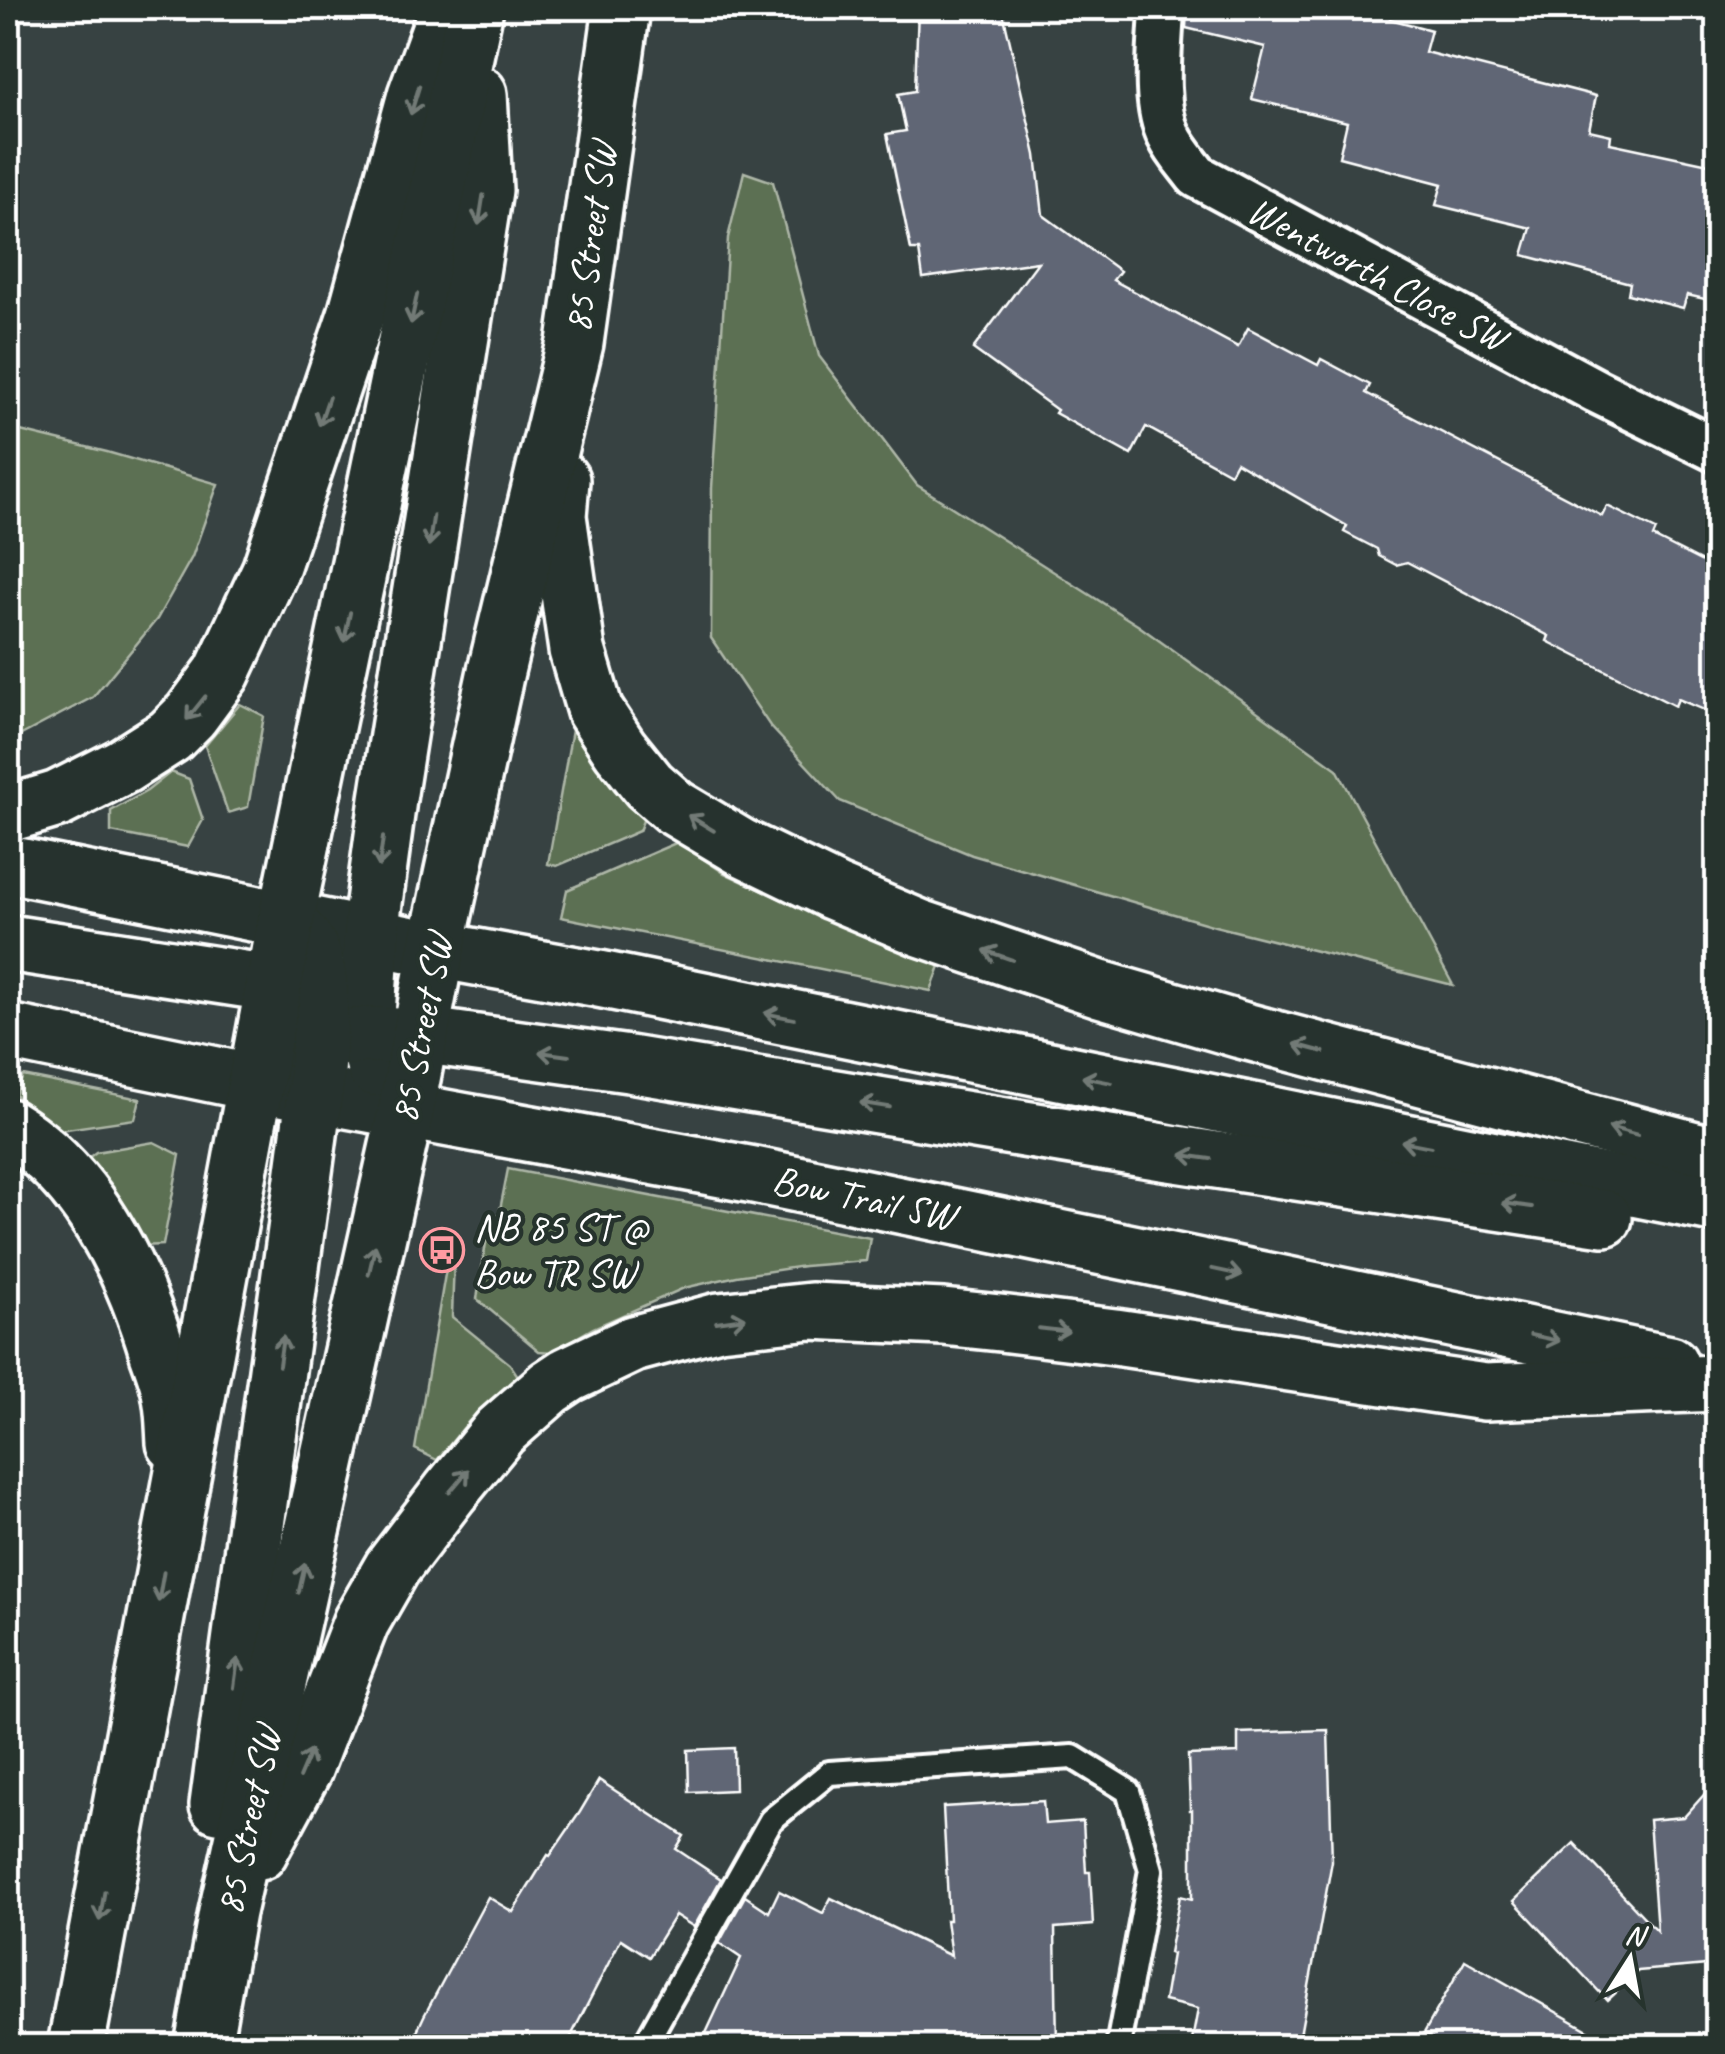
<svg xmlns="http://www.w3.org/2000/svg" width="1725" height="2054" font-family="Caveat,sans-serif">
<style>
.green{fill:#5c6f52;stroke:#aeb7a8;stroke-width:2.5}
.building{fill:#606674;stroke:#fff;stroke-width:2.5}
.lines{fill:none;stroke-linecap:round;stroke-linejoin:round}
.service-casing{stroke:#fff;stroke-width:30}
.minor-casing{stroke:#fff;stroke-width:50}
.secondary-casing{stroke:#fff;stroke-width:62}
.service{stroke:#26332d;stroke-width:22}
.minor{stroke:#26332d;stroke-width:42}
.secondary{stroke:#26332d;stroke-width:55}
.oneway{stroke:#727a76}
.labels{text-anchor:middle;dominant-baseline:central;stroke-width:9;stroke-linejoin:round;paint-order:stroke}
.street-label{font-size:40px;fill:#fff;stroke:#26332d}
.poi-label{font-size:40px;fill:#fff;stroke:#26332d;text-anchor:start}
</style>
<rect width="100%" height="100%" fill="#374242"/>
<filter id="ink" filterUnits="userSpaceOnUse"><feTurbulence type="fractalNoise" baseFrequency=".01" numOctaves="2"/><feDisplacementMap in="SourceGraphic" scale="20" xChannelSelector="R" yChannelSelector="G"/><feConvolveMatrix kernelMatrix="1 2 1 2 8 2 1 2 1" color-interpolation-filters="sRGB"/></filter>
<g filter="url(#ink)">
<!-- green -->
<g class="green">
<polygon points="744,172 773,182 819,356 917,485 1139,626 1337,769 1453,985 1215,926 972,855 840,801 770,726 711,638 712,488 728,238"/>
<polygon points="8,428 107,452 218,484 192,557 157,619 93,697 8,742"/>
<polygon points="240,704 264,716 248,807 228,813 205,746"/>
<polygon points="574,719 594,762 615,791 644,818 639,831 557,866 548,864"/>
<polygon points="171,772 189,779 203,820 188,847 111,832 111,811 147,791"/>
<polygon points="678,842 724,873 829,921 940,966 931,991 561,917 567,890"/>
<polygon points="23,1076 140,1099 135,1119 60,1130 15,1095"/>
<polygon points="154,1142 180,1155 163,1245 139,1246 119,1201 87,1159 96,1152"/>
<polygon points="508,1169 870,1238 866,1261 804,1266 737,1276 684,1288 593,1328 552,1352 539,1351 477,1299 489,1224 497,1225"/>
<polygon points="448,1257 454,1258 452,1317 510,1364 518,1376 469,1421 437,1460 415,1449"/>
</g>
<!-- building -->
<g class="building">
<polygon points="918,8 1002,8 1036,155 1043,215 1120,271 1113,280 1238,347 1248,328 1318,365 1321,359 1370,385 1366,393 1602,516 1607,506 1656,530 1653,537 1718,570 1718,716 1678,699 1675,706 1547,641 1549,636 1407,562 1396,565 1379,556 1377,549 1344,532 1347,526 1236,462 1230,473 1146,427 1131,455 1055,413 1057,410 973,349 1038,262 923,278 919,250 911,250 887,134 906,131 898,94 915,91"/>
<polygon points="1187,8 1392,8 1390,19 1431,30 1425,52 1596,96 1589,130 1611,135 1610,143 1718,166 1706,235 1718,238 1718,302 1687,295 1683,308 1628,294 1630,283 1523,255 1531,228 1436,205 1442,184 1339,157 1347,122 1252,99 1265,47 1186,28"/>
<polygon points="1328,1730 1332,1861 1298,2046 1191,2046 1198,2009 1164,2001 1172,1954 1169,1953 1180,1896 1192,1899 1192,1810 1190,1810 1188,1755 1238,1753 1238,1733"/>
<polygon points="734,1748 735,1790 689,1792 688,1750"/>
<polygon points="1718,1779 1718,1964 1638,1971 1607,2000 1514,1901 1574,1843 1657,1931 1649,1820 1684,1817"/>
<polygon points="599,1780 684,1836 676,1849 721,1879 694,1927 675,1915 649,1957 621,1939 566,2046 410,2046 424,2016 488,1897 513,1912 548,1855 550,1856 580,1812"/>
<polygon points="1043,1801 1045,1824 1083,1821 1086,1872 1090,1872 1093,1925 1055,1928 1057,2046 700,2046 741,1958 719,1943 745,1896 769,1912 779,1891 823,1913 831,1898 951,1956 946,1920 949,1920 943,1807"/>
<polygon points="1465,1960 1616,2046 1447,2046 1424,2033"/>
</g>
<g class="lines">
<defs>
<polyline id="service" points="644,2046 771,1820 829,1773 1073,1757 1128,1791 1151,1870 1118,2046"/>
<path id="minor" d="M1162 8C1161 45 1152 102 1169 136 1176 151 1188 164 1197 176L1596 391 1718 451"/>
<g id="secondary">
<polyline points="561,480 558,516 577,650 595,711 620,749 649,785 674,807 741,847 834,892 920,928 1100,989 1241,1030 1718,1156"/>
<polyline points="8,814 58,799 123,766 170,736 191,715 222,673 270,571 356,315 416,95 447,10"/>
<polyline points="8,864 437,950 599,979 1718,1205"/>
<polyline points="8,943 309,989"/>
<polyline points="8,1032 255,1083 754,1175 1670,1364"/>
<polyline points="375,1068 366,1035 373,910 388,799 484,190 479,94"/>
<polyline points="255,1083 282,1059 315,1041 366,1035 434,1037 629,1064 1163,1152 1604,1218"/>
<path d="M8 1127C87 1175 132 1267 158 1353 163 1367 169 1382 171 1397 174 1412 174 1428 175 1443"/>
<path d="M218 1805 316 1083C319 1046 328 974 307 943 302 935 293 927 286 920"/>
<polyline points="259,1852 304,1769 361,1622 392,1568 450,1492 500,1431 550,1387 568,1375 633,1344 719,1321 811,1311 943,1317 1000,1323 1115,1337 1485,1392 1718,1383"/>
<polyline points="76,2046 286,920 475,8"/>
<polyline points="203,2046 227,1912 406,1110 441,927 496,671 575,343 622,8"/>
</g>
</defs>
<!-- service casing -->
<use href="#service" class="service-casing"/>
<!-- minor casing -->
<use href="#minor" class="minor-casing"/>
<!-- secondary casing -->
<use href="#secondary" class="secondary-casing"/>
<!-- service -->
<use href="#service" class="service"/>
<!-- minor -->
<use href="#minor" class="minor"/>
<!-- secondary -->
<use href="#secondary" class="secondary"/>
</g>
<!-- one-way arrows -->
<defs><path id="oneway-shaft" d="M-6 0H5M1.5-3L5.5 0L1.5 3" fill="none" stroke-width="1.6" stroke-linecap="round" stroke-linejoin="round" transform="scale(2.5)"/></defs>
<g class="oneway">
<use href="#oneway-shaft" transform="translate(415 100) rotate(107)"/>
<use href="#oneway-shaft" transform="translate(481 210) rotate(99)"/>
<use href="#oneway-shaft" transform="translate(414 309) rotate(102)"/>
<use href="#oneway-shaft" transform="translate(324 411) rotate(109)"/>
<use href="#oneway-shaft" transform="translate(431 531) rotate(99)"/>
<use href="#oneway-shaft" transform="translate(347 627) rotate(102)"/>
<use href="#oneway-shaft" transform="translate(196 708) rotate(129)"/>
<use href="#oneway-shaft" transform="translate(701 823) rotate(-149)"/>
<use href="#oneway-shaft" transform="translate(381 852) rotate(98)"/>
<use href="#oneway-shaft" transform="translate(998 955) rotate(-161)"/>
<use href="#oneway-shaft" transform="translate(779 1016) rotate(-169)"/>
<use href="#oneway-shaft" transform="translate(1309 1048) rotate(-165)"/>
<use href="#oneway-shaft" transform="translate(554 1054) rotate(-172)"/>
<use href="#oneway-shaft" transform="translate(1097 1080) rotate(-169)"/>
<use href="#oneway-shaft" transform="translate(875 1105) rotate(-171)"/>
<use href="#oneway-shaft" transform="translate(1623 1131) rotate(-165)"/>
<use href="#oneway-shaft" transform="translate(1416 1144) rotate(-169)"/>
<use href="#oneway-shaft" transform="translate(1196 1157) rotate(-172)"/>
<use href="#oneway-shaft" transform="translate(1517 1205) rotate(-172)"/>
<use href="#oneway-shaft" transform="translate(372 1260) rotate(-77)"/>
<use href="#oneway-shaft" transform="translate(1227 1272) rotate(12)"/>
<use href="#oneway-shaft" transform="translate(731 1320) rotate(-8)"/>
<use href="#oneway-shaft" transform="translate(1054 1330) rotate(7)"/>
<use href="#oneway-shaft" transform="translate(1545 1338) rotate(12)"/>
<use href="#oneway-shaft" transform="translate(281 1351) rotate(-82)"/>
<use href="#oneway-shaft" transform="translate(459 1481) rotate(-50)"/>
<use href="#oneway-shaft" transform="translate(302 1578) rotate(-77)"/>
<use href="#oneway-shaft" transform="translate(161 1587) rotate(100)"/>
<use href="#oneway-shaft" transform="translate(236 1673) rotate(-82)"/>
<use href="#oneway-shaft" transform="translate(305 1764) rotate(-67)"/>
<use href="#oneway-shaft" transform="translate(102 1906) rotate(100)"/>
</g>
</g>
<!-- icons -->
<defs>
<symbol id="bus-ring" viewBox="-11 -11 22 22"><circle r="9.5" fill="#26332d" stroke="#ff9aa2" stroke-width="1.5"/><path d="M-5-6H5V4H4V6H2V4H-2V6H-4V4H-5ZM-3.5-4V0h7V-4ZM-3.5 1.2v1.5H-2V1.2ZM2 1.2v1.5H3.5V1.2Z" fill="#ff9aa2"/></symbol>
</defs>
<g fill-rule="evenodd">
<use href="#bus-ring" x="417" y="1225" width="50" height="50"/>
</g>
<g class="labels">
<!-- street labels -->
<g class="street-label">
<text transform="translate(590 237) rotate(-82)">85 Street SW</text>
<text transform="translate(1377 274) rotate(28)">Wentworth Close SW</text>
<text transform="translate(421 1028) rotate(-79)">85 Street SW</text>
<text transform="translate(863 1198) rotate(12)">Bow Trail SW</text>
<text transform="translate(248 1820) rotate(-78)">85 Street SW</text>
</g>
<!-- poi labels -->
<g class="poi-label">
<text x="474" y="1227">NB 85 ST @<tspan x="474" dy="46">Bow TR SW</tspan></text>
</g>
</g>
<!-- margin -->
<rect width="1725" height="2054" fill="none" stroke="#26332d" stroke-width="40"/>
<rect x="20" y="20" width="1685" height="2014" fill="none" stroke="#fff" stroke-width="4" filter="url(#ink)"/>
<!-- north arrow -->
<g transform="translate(1630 1959) rotate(11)" stroke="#26332d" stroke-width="8" paint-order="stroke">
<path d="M0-8L18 38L0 25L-18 38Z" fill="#ffffff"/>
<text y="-15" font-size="28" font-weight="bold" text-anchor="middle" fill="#ffffff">N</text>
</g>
</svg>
